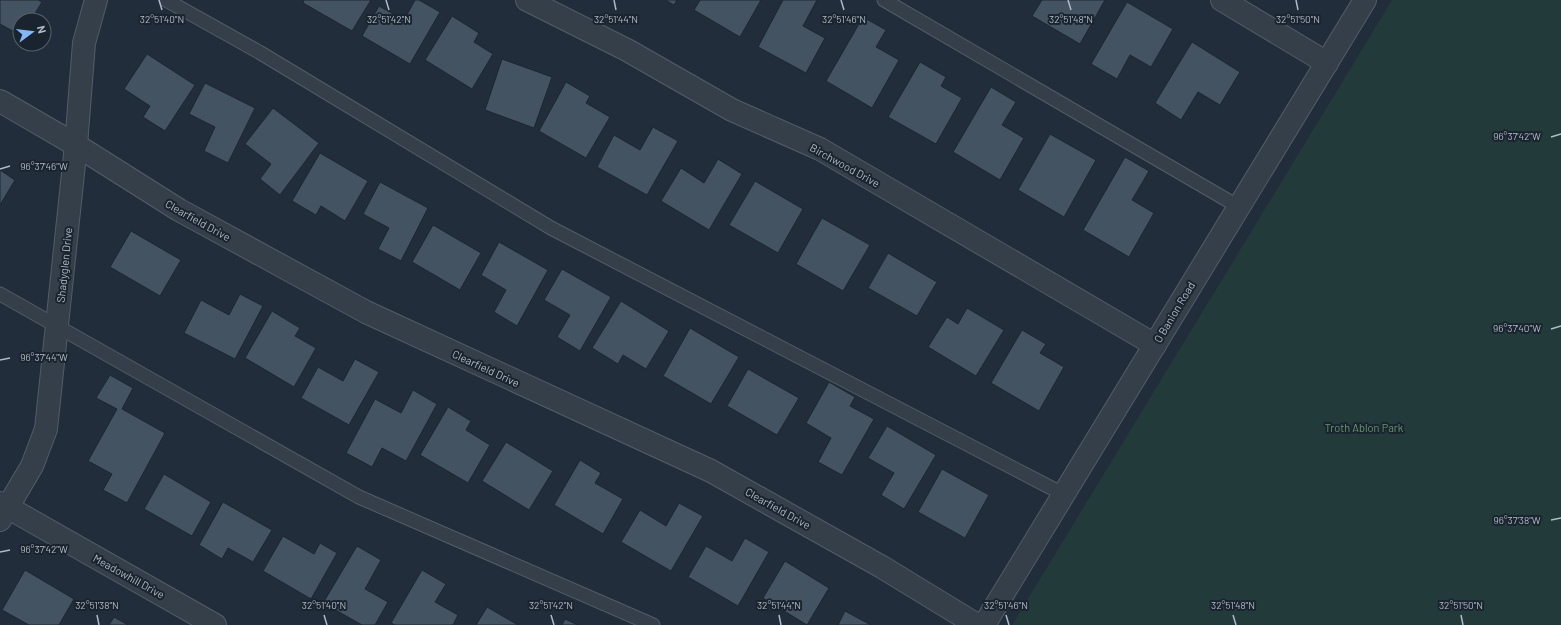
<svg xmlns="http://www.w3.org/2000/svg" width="1561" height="625" font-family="Barlow,sans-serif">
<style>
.green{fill:#233a3b}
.building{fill:#445361;stroke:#1c2631}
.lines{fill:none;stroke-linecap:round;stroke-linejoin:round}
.service-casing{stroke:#535d68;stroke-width:15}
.minor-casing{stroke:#535d68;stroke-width:24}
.tertiary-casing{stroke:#535d68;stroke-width:24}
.service{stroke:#353f4a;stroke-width:13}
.minor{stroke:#353f4a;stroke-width:22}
.tertiary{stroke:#353f4a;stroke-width:22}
.ticks{fill:none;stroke:#b0bac6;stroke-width:1.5}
.labels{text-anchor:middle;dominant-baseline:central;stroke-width:4;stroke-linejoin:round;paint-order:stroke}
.street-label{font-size:11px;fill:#b0bac6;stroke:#1a242f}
.park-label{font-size:11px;fill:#67976f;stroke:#1a242f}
.ticks-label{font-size:10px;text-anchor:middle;fill:#b0bac6;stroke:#1a242f;stroke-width:4;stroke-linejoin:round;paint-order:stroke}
</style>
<rect width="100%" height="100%" fill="#212d3a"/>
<!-- green -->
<polygon class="green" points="1392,0 1561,0 1561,625 1012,625"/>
<!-- building -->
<g class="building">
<polygon points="0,0 38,0 42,2 31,20 20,20 20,35 0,24"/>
<polygon points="304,0 371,0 352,31 303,3"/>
<polygon points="415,0 419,0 440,12 410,64 362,36 379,6 404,20"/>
<polygon points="665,0 677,0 674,5"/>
<polygon points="700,0 761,0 740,37 694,10"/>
<polygon points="783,0 817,0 803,26 825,38 806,73 758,47"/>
<polygon points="1042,0 1105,0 1080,44 1032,16"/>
<polygon points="1127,2 1173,29 1151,67 1130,55 1117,79 1091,64"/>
<polygon points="452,16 479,33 474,42 493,54 472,89 425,60"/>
<polygon points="863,17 886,30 876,47 899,60 872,108 826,81"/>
<polygon points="1192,42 1240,72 1220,105 1198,92 1181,120 1155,103"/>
<polygon points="147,54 195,85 165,131 143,117 150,106 124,89"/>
<polygon points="502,59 552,77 534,128 485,110"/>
<polygon points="920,62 946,77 941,86 962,98 936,144 888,117"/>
<polygon points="566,82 590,96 586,103 610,117 586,158 539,131"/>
<polygon points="205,83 255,108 228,163 204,151 215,127 189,114"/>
<polygon points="991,87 1016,102 1002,125 1024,138 1000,180 953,152"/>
<polygon points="273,108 319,143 280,195 260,179 271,164 245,144"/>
<polygon points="653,127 678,141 647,195 597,167 614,135 640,150"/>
<polygon points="1050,134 1096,160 1064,217 1018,190"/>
<polygon points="320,153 368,181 345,221 321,206 316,215 292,201"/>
<polygon points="1125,157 1149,171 1132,200 1154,213 1129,257 1083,230"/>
<polygon points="718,159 742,174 709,230 661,201 681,168 704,183"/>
<polygon points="0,170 15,180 0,205"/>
<polygon points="755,181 803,209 778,253 729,225"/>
<polygon points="380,182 428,208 401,261 378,249 389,228 363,214"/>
<polygon points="822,218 870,245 843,291 796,264"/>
<polygon points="433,225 481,253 460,290 412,262"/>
<polygon points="131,231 181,260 160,296 110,267"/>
<polygon points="499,242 548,270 517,326 494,312 506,290 481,275"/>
<polygon points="888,253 937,282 917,316 868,288"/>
<polygon points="562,269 611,297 580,351 557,337 570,315 544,300"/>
<polygon points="240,294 263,306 235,359 184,333 201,300 229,315"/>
<polygon points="621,301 669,331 646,369 623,355 618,364 592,348"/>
<polygon points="967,308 1004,330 976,376 928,347 947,317 958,324"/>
<polygon points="272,311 300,328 295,336 316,348 294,387 245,358"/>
<polygon points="690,328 739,357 711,404 663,376"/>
<polygon points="1022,330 1046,344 1040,353 1064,367 1039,411 991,383"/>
<polygon points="355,359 379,372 349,425 301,398 318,367 343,381"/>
<polygon points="748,369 799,398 777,435 727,406"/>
<polygon points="110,375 133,388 122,409 165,433 127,503 103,490 112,474 88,461 117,409 96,398"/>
<polygon points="829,382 855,397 850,406 874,419 842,475 818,462 831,438 806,423"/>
<polygon points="413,390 437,404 406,461 382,448 372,467 346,453 375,399 401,413"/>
<polygon points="448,407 471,421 466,430 490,445 468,483 420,455"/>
<polygon points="887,426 936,455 904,509 881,495 894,473 868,458"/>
<polygon points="506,442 553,471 529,510 482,481"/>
<polygon points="580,460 601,473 595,483 623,499 603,534 554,505"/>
<polygon points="942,469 989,495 965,538 918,512"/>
<polygon points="164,474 211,502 192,536 144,509"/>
<polygon points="223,502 272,530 253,562 228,548 222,559 199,545"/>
<polygon points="679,503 703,516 671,571 621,542 640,510 666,526"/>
<polygon points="283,536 314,554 320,543 337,553 311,599 263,571"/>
<polygon points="745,538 769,552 738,606 688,577 706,546 732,561"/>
<polygon points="357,546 381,560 365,589 388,602 375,625 362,625 323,603"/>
<polygon points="785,561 829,588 807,625 763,598"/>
<polygon points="25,570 74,599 59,625 29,625 2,610"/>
<polygon points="422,570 446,584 435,602 458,615 453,625 395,625 391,623"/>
<polygon points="487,607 518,625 476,625"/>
<polygon points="845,611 871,625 838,625"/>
<polygon points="114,617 128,625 109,625"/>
<polygon points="565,619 578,625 562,625"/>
</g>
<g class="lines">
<defs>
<g id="service">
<polyline points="166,0 259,52 551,228 1063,494"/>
<polyline points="884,0 1239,207"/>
<polyline points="0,294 359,497 653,625"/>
</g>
<g id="minor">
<polyline points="1222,0 1327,63"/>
<polyline points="0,101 76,145 179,210 366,312 711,471 882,567 977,625"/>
<polyline points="0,503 215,625"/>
<polyline points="0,520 32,466 46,429 76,145 84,43 96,0"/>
</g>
<g id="tertiary">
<polyline points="527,0 627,50 732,110 820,149 1155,345"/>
<polyline points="984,625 1365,0"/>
</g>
</defs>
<!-- service casing -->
<use href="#service" class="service-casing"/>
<!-- minor casing -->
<use href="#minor" class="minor-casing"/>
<!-- tertiary casing -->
<use href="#tertiary" class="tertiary-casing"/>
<!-- service -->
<use href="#service" class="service"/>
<!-- minor -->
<use href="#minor" class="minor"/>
<!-- tertiary -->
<use href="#tertiary" class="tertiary"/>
</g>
<!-- ticks -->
<path class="ticks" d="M159 0 162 10M386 0 389 10M614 0 616 10M841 0 844 10M1068 0 1071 10M1296 0 1298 10M1551 137 1561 134M0 169 10 166M1551 329 1561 326M0 360 10 358M1551 520 1561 518M0 552 10 550M97 615 99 625M324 615 327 625M551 615 554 625M779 615 781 625M1006 615 1009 625M1233 615 1236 625M1461 615 1463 625"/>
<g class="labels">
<!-- street labels -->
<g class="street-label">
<text transform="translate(845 165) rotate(29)">Birchwood Drive</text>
<text transform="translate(198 220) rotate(29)">Clearfield Drive</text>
<text transform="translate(64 265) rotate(-84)">Shadyglen Drive</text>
<text transform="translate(1174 312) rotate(-59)">O Banion Road</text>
<text transform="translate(486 368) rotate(25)">Clearfield Drive</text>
<text transform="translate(778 508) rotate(29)">Clearfield Drive</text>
<text transform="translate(129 576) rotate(29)">Meadowhill Drive</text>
</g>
<!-- park labels -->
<g class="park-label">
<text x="1364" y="427">Troth Ablon Park</text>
</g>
</g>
<g class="ticks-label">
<text x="162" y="23">32°51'40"N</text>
<text x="389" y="23">32°51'42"N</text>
<text x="616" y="23">32°51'44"N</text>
<text x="844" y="23">32°51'46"N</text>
<text x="1071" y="23">32°51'48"N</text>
<text x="1298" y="23">32°51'50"N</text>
<text x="1517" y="140">96°37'42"W</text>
<text x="44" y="170">96°37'46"W</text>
<text x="1517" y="332">96°37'40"W</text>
<text x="44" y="361">96°37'44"W</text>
<text x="1517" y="524">96°37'38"W</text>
<text x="44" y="553">96°37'42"W</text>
<text x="97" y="609">32°51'38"N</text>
<text x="324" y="609">32°51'40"N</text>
<text x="551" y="609">32°51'42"N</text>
<text x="779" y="609">32°51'44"N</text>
<text x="1006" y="609">32°51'46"N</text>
<text x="1233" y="609">32°51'48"N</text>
<text x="1461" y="609">32°51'50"N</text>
</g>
<!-- north arrow -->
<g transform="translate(32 32) rotate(75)"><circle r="19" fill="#1a242f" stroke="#56606b"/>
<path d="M0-3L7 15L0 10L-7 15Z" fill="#83b8f8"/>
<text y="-6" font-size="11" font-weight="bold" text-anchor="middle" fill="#b0bac6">N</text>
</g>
</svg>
